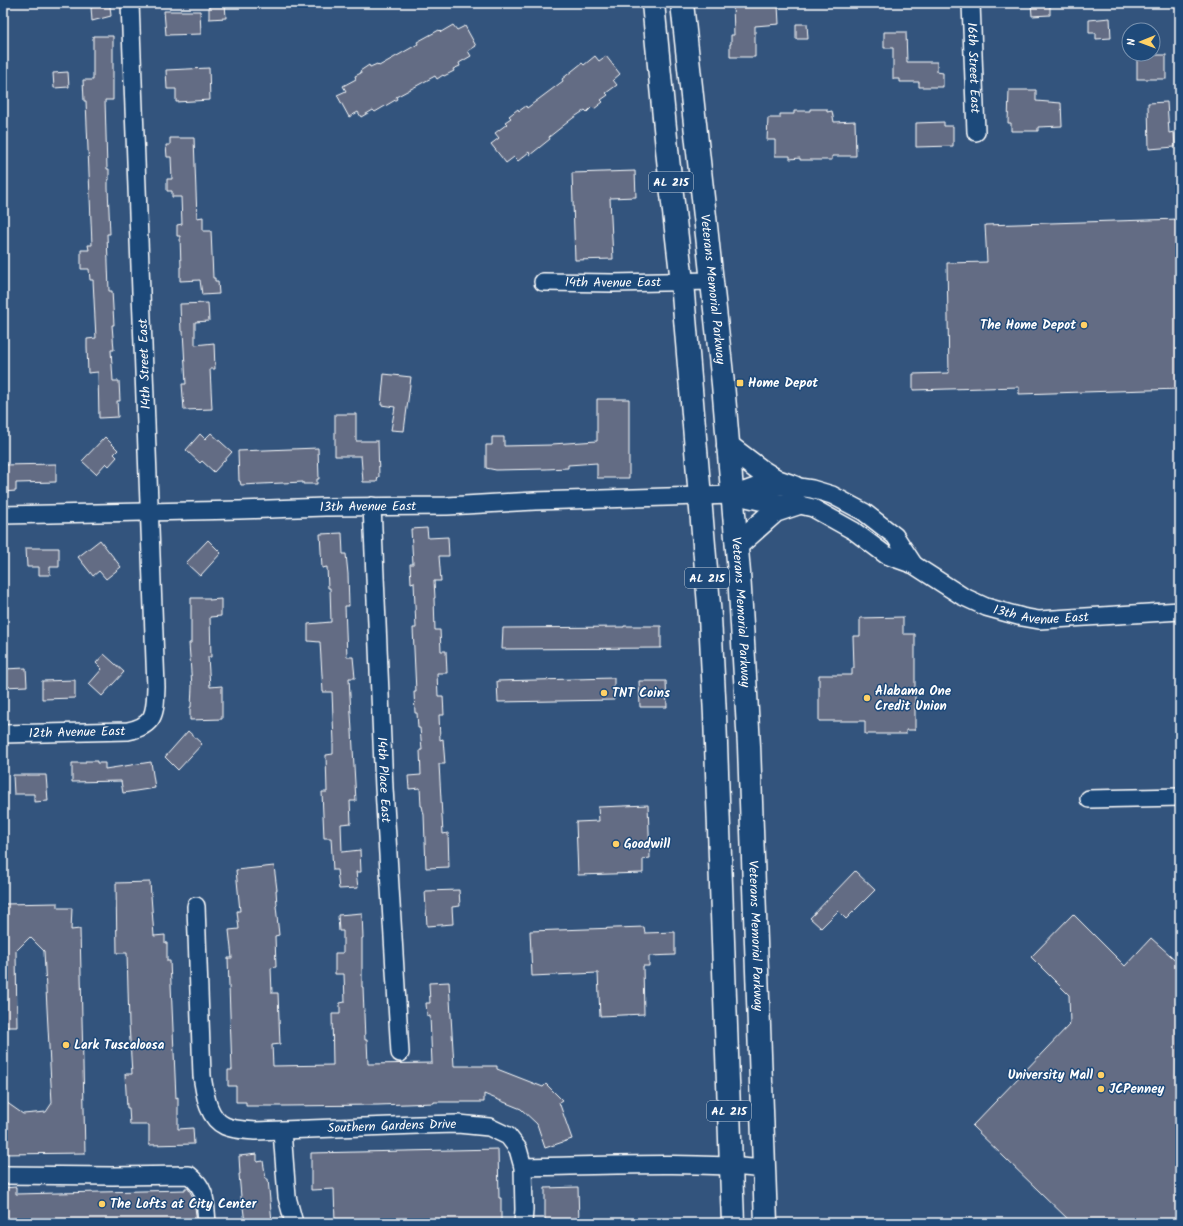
<svg xmlns="http://www.w3.org/2000/svg" width="1183" height="1226" font-family="Kalam,sans-serif">
<style>
.building{fill:#636c84;stroke:#fff}
.lines{fill:none;stroke-linecap:round;stroke-linejoin:round}
.street-casing{stroke:#fff;stroke-width:20}
.primary-casing{stroke:#fff;stroke-width:25}
.street{stroke:#1f4a7a;stroke-width:17}
.primary{stroke:#1f4a7a;stroke-width:22}
.poi-dot{fill:#ffd166;stroke:#1f4a7a;stroke-width:1.5}
.labels{text-anchor:middle;dominant-baseline:central;stroke-width:3;stroke-linejoin:round;paint-order:stroke}
.shield{fill:#1f4a7a;stroke:#bcc9d7;stroke-width:1}
.shield-label{font-size:12px;font-weight:bold;fill:#fff}
.street-label{font-size:13px;fill:#fff;stroke:#1f4a7a}
.poi-label{font-size:13px;font-weight:bold;fill:#fff;stroke:#1f4a7a;text-anchor:start}
</style>
<rect width="100%" height="100%" fill="#33547d"/>
<filter id="ink" filterUnits="userSpaceOnUse"><feTurbulence type="fractalNoise" baseFrequency=".025" numOctaves="2"/><feDisplacementMap in="SourceGraphic" scale="8" xChannelSelector="R" yChannelSelector="G"/><feConvolveMatrix kernelMatrix="1 2 1 2 8 2 1 2 1" color-interpolation-filters="sRGB"/></filter>
<g filter="url(#ink)">
<!-- building -->
<g class="building">
<polygon points="209,3 225,3 226,18 209,19"/>
<polygon points="733,3 756,3 756,6 778,5 779,24 755,26 755,57 730,57 730,44 731,44 731,35 734,35"/>
<polygon points="1031,3 1050,3 1050,15 1032,16"/>
<polygon points="110,6 111,16 92,21 91,7"/>
<polygon points="164,11 200,11 201,34 166,35"/>
<polygon points="1110,18 1111,38 1096,39 1096,33 1089,33 1089,20"/>
<polygon points="796,24 807,24 808,39 796,39"/>
<polygon points="453,25 457,30 465,26 476,46 468,51 471,56 459,63 460,66 453,69 454,71 444,76 443,75 437,79 435,76 396,97 397,99 375,112 373,110 361,117 358,112 349,117 337,95 346,91 343,86 356,79 355,76 361,73 360,71 369,65 370,67 377,64 379,66 418,44 417,42 439,30 441,32"/>
<polygon points="884,32 906,32 907,62 937,62 937,72 943,73 943,87 919,87 919,82 900,82 900,79 893,79 893,48 884,48"/>
<polygon points="93,36 113,36 113,100 105,100 107,169 109,169 109,180 108,180 108,188 110,234 107,234 109,291 112,291 114,325 112,325 114,350 111,350 113,381 119,381 120,401 117,401 118,417 99,418 98,372 88,373 87,347 87,339 96,338 93,280 90,280 89,269 81,269 81,250 89,250 88,245 92,245 86,101 84,101 83,80 93,80"/>
<rect x="1137" y="55" width="29" height="24"/>
<polygon points="595,56 599,61 606,56 620,74 613,80 617,85 606,93 608,95 601,100 603,102 594,109 592,107 587,112 585,110 573,118 549,137 550,139 530,155 529,152 518,161 514,157 506,163 491,144 499,138 495,133 507,124 505,122 511,118 509,116 518,109 519,111 526,106 527,108 563,81 562,79 582,63 584,65"/>
<polygon points="209,68 210,100 176,102 176,89 167,89 166,70"/>
<polygon points="68,72 69,87 54,88 53,73"/>
<polygon points="1009,90 1036,90 1036,101 1061,103 1062,126 1038,127 1038,131 1011,131 1011,123 1008,123"/>
<polygon points="1167,102 1169,133 1174,132 1175,147 1149,149 1148,103"/>
<polygon points="810,109 827,109 827,112 832,111 834,122 855,121 856,156 832,156 832,160 800,160 800,158 790,159 790,156 775,156 775,140 767,140 768,118 780,118 780,114 794,114 794,111 810,111"/>
<polygon points="944,122 944,126 953,126 953,146 916,147 916,123"/>
<polygon points="170,138 194,138 197,218 203,217 203,231 211,231 213,278 215,278 215,281 218,281 219,294 202,295 200,280 180,281 180,267 181,267 180,236 177,236 177,225 182,224 181,197 172,197 172,191 167,191 167,179 172,179 171,157 167,157 166,145 170,145"/>
<polygon points="635,171 636,197 610,198 613,259 575,260 572,173"/>
<polygon points="1180,219 1180,389 1019,394 1019,387 913,390 913,374 949,373 947,263 987,262 985,225"/>
<polygon points="208,303 209,321 195,322 195,345 214,343 215,369 210,369 212,409 184,410 182,384 186,384 183,331 181,331 180,304"/>
<polygon points="384,374 411,377 404,431 391,430 395,407 381,405"/>
<polygon points="597,399 629,399 629,478 597,478 597,463 568,465 568,468 546,469 496,470 486,468 486,445 492,445 492,437 504,437 504,446 552,445 552,444 597,441"/>
<polygon points="335,414 356,414 356,441 378,441 379,477 378,477 377,482 363,482 361,456 335,456"/>
<polygon points="211,433 232,452 214,472 202,461 200,463 186,450 200,434 205,439"/>
<polygon points="105,437 118,450 114,454 117,457 109,466 106,463 96,474 82,461"/>
<polygon points="318,448 319,479 317,479 317,484 303,484 303,482 241,485 240,481 239,481 238,451"/>
<polygon points="56,464 56,482 16,483 16,491 3,492 3,465"/>
<polygon points="427,528 428,538 448,537 449,556 439,556 441,581 434,581 435,598 434,598 435,630 440,630 441,651 446,651 447,673 437,673 438,696 443,696 444,715 439,715 440,740 443,739 445,764 439,764 443,834 448,833 449,867 426,868 424,815 422,806 421,806 420,788 409,789 408,776 421,775 420,750 422,750 420,728 418,728 417,713 415,713 414,692 416,692 413,628 416,628 414,582 411,583 410,564 413,564 411,529"/>
<polygon points="342,533 343,554 346,554 348,574 349,606 345,606 347,657 353,657 355,678 349,678 356,801 350,801 351,823 341,824 342,852 360,850 361,872 356,872 358,888 339,889 337,870 333,870 331,838 324,838 322,792 327,792 326,755 333,754 333,743 334,743 332,692 323,692 320,642 308,641 308,624 331,622 330,588 328,588 327,567 322,568 320,534"/>
<polygon points="100,540 121,567 106,579 99,571 93,576 78,557"/>
<polygon points="208,540 221,553 200,576 186,563"/>
<polygon points="26,548 59,548 59,567 50,567 50,575 39,575 39,567 27,567"/>
<polygon points="191,598 209,598 209,600 221,599 221,616 210,617 211,657 208,657 210,687 222,686 222,719 190,720 190,707 191,707 192,687 189,643 191,643"/>
<polygon points="903,617 903,634 915,634 915,730 906,730 906,734 865,734 865,721 819,721 819,675 852,675 852,668 854,668 853,636 860,636 860,618"/>
<polygon points="624,626 661,626 661,648 502,649 503,628 624,627"/>
<polygon points="104,654 124,672 102,696 89,684 102,669 96,663"/>
<polygon points="26,668 27,686 3,687 3,669"/>
<polygon points="614,678 614,700 498,702 497,681"/>
<polygon points="75,680 75,698 42,699 42,681"/>
<polygon points="639,681 666,681 667,707 640,707"/>
<polygon points="188,731 202,744 178,770 165,757"/>
<polygon points="85,761 97,761 97,763 105,763 105,769 151,762 155,788 123,793 121,781 72,782 72,763 85,763"/>
<polygon points="13,775 46,775 48,801 34,802 34,794 14,794"/>
<polygon points="648,805 650,858 643,859 643,873 578,875 576,822 599,821 598,807"/>
<polygon points="274,866 277,890 276,890 277,905 276,906 279,935 275,936 276,967 271,968 272,993 278,993 280,1044 272,1045 273,1066 333,1065 332,1014 340,1014 340,1003 345,1002 344,974 335,974 335,953 343,953 343,931 339,931 338,915 362,913 363,938 362,938 362,987 363,987 365,1040 367,1040 368,1064 432,1063 430,1016 427,1016 426,1003 430,1003 429,983 449,982 454,1066 497,1066 497,1069 543,1087 546,1084 562,1100 559,1102 572,1139 545,1148 537,1124 521,1109 484,1094 484,1102 434,1102 434,1103 378,1105 285,1106 246,1106 246,1102 236,1102 236,1086 228,1086 228,1070 232,1070 228,958 232,958 229,930 239,929 237,911 240,911 236,870"/>
<polygon points="855,871 875,890 846,919 838,911 821,928 810,918"/>
<polygon points="150,882 154,936 165,935 165,943 167,943 167,961 170,961 176,1098 178,1097 178,1129 193,1128 194,1144 149,1145 149,1125 130,1125 129,1108 127,1108 125,1074 132,1074 129,1024 127,953 117,953 116,883"/>
<polygon points="459,890 460,906 452,907 453,924 427,926 425,891"/>
<polygon points="58,903 58,908 72,908 71,930 80,929 85,1153 3,1154 3,1100 23,1114 46,1112 52,1103 44,951 30,937 16,951 17,1027 3,1027 3,904"/>
<polygon points="1073,914 1125,966 1151,938 1180,964 1180,1223 1072,1223 972,1126 1070,1024 1069,995 1031,957"/>
<polygon points="644,927 645,933 675,932 675,955 649,956 649,966 643,966 644,1014 600,1016 598,973 532,976 530,931"/>
<polygon points="498,1149 499,1198 501,1198 501,1223 335,1223 334,1189 311,1190 311,1153"/>
<polygon points="257,1154 257,1162 263,1161 266,1179 268,1179 272,1222 245,1223 243,1207 242,1208 239,1174 240,1174 239,1156"/>
<polygon points="16,1187 16,1194 185,1190 185,1188 188,1188 194,1199 197,1223 3,1223 3,1188"/>
<polygon points="578,1187 579,1223 547,1223 547,1221 545,1221 545,1188"/>
</g>
<g class="lines">
<defs>
<g id="street">
<path id="s1" d="M971 3 976 132"/>
<path id="s2" d="M543 282 613 283 712 281"/>
<polyline points="733,495 758,486 792,486 812,489 832,495 864,512 895,536 914,565"/>
<path id="s3" d="M372 506 384 788 400 1053"/>
<path id="s4" d="M3 515 239 510 325 507 447 506 535 501 733 495 759 501 796 504 813 508 854 531 886 555 914 565 962 596 986 607 1022 617 1039 620 1180 611"/>
<path id="s5" d="M3 734 128 731C156 725 155 712 156 687L130 3"/>
<polyline points="1089,799 1180,797"/>
<path id="s6" d="M196 906 202 1076C205 1093 207 1118 225 1126 234 1130 245 1130 255 1131L418 1125 458 1124 489 1127 508 1136 518 1149 523 1167 524 1210 523 1223"/>
<polyline points="282,1131 287,1197 294,1223"/>
<path d="M523 1167C603 1166 684 1161 765 1169"/>
<path d="M3 1175 113 1176 189 1175C207 1189 205 1202 207 1223"/>
</g>
<g id="primary">
<polyline points="653,3 668,159 682,282 710,617 715,716 733,1223"/>
<path id="s7" d="M682 3 723 384 739 573 749 746 766 1223"/>
<polyline points="728,446 761,471 777,481 794,487"/>
<polyline points="737,545 775,511 796,504"/>
</g>
</defs>
<!-- street casing -->
<use href="#street" class="street-casing"/>
<!-- primary casing -->
<use href="#primary" class="primary-casing"/>
<!-- street -->
<use href="#street" class="street"/>
<!-- primary -->
<use href="#primary" class="primary"/>
</g>
</g>
<!-- markers -->
<g class="poi-dot">
<circle cx="1084" cy="325" r="4"/>
<rect x="736" y="379" width="8" height="8" rx="2"/>
<circle cx="604" cy="693" r="4"/>
<circle cx="867" cy="698" r="4"/>
<circle cx="616" cy="844" r="4"/>
<circle cx="66" cy="1045" r="4"/>
<circle cx="1101" cy="1075" r="4"/>
<circle cx="1101" cy="1089" r="4"/>
<circle cx="102" cy="1204" r="4"/>
</g>
<g class="labels">
<!-- shield labels -->
<g class="shield">
<rect x="649" y="172" width="44" height="20" rx="3"/>
<rect x="685" y="568" width="44" height="20" rx="3"/>
<rect x="707" y="1101" width="44" height="20" rx="3"/>
</g>
<g class="shield-label">
<text x="671" y="182">AL 215</text>
<text x="707" y="578">AL 215</text>
<text x="729" y="1111">AL 215</text>
</g>
<!-- street labels -->
<g class="street-label">
<text stroke="none"><textPath href="#s1" startOffset="65">16th Street East</textPath></text>
<text stroke="none"><textPath href="#s2" startOffset="70">14th Avenue East</textPath></text>
<text stroke="none"><textPath href="#s7" startOffset="288">Veterans Memorial Parkway</textPath></text>
<text transform="translate(145 364) rotate(-92)">14th Street East</text>
<text stroke="none"><textPath href="#s4" startOffset="365">13th Avenue East</textPath></text>
<text stroke="none"><textPath href="#s7" startOffset="612">Veterans Memorial Parkway</textPath></text>
<text stroke="none"><textPath href="#s4" startOffset="1068">13th Avenue East</textPath></text>
<text stroke="none"><textPath href="#s5" startOffset="74">12th Avenue East</textPath></text>
<text stroke="none"><textPath href="#s3" startOffset="274">14th Place East</textPath></text>
<text stroke="none"><textPath href="#s7" startOffset="936">Veterans Memorial Parkway</textPath></text>
<text stroke="none"><textPath href="#s6" startOffset="395">Southern Gardens Drive</textPath></text>
</g>
<!-- poi labels -->
<g class="poi-label">
<text x="1076" y="325" text-anchor="end">The Home Depot</text>
<text x="748" y="383">Home Depot</text>
<text x="875" y="691">Alabama One<tspan x="875" dy="15">Credit Union</tspan></text>
<text x="612" y="693">TNT Coins</text>
<text x="624" y="844">Goodwill</text>
<text x="74" y="1045">Lark Tuscaloosa</text>
<text x="1093" y="1075" text-anchor="end">University Mall</text>
<text x="1109" y="1089">JCPenney</text>
<text x="110" y="1204">The Lofts at City Center</text>
</g>
</g>
<!-- margin -->
<rect width="1183" height="1226" fill="none" stroke="#1f4a7a" stroke-width="16"/>
<rect x="8" y="8" width="1167" height="1210" fill="none" stroke="#fff" stroke-width="1.5" filter="url(#ink)"/>
<!-- north arrow -->
<g transform="translate(1141 42) rotate(269)"><circle r="19" fill="#1f4a7a" stroke="#7992af"/>
<path d="M0-3L7 15L0 10L-7 15Z" fill="#ffd166"/>
<text y="-6" font-size="11" font-weight="bold" text-anchor="middle" fill="#ffffff">N</text>
</g>
</svg>
